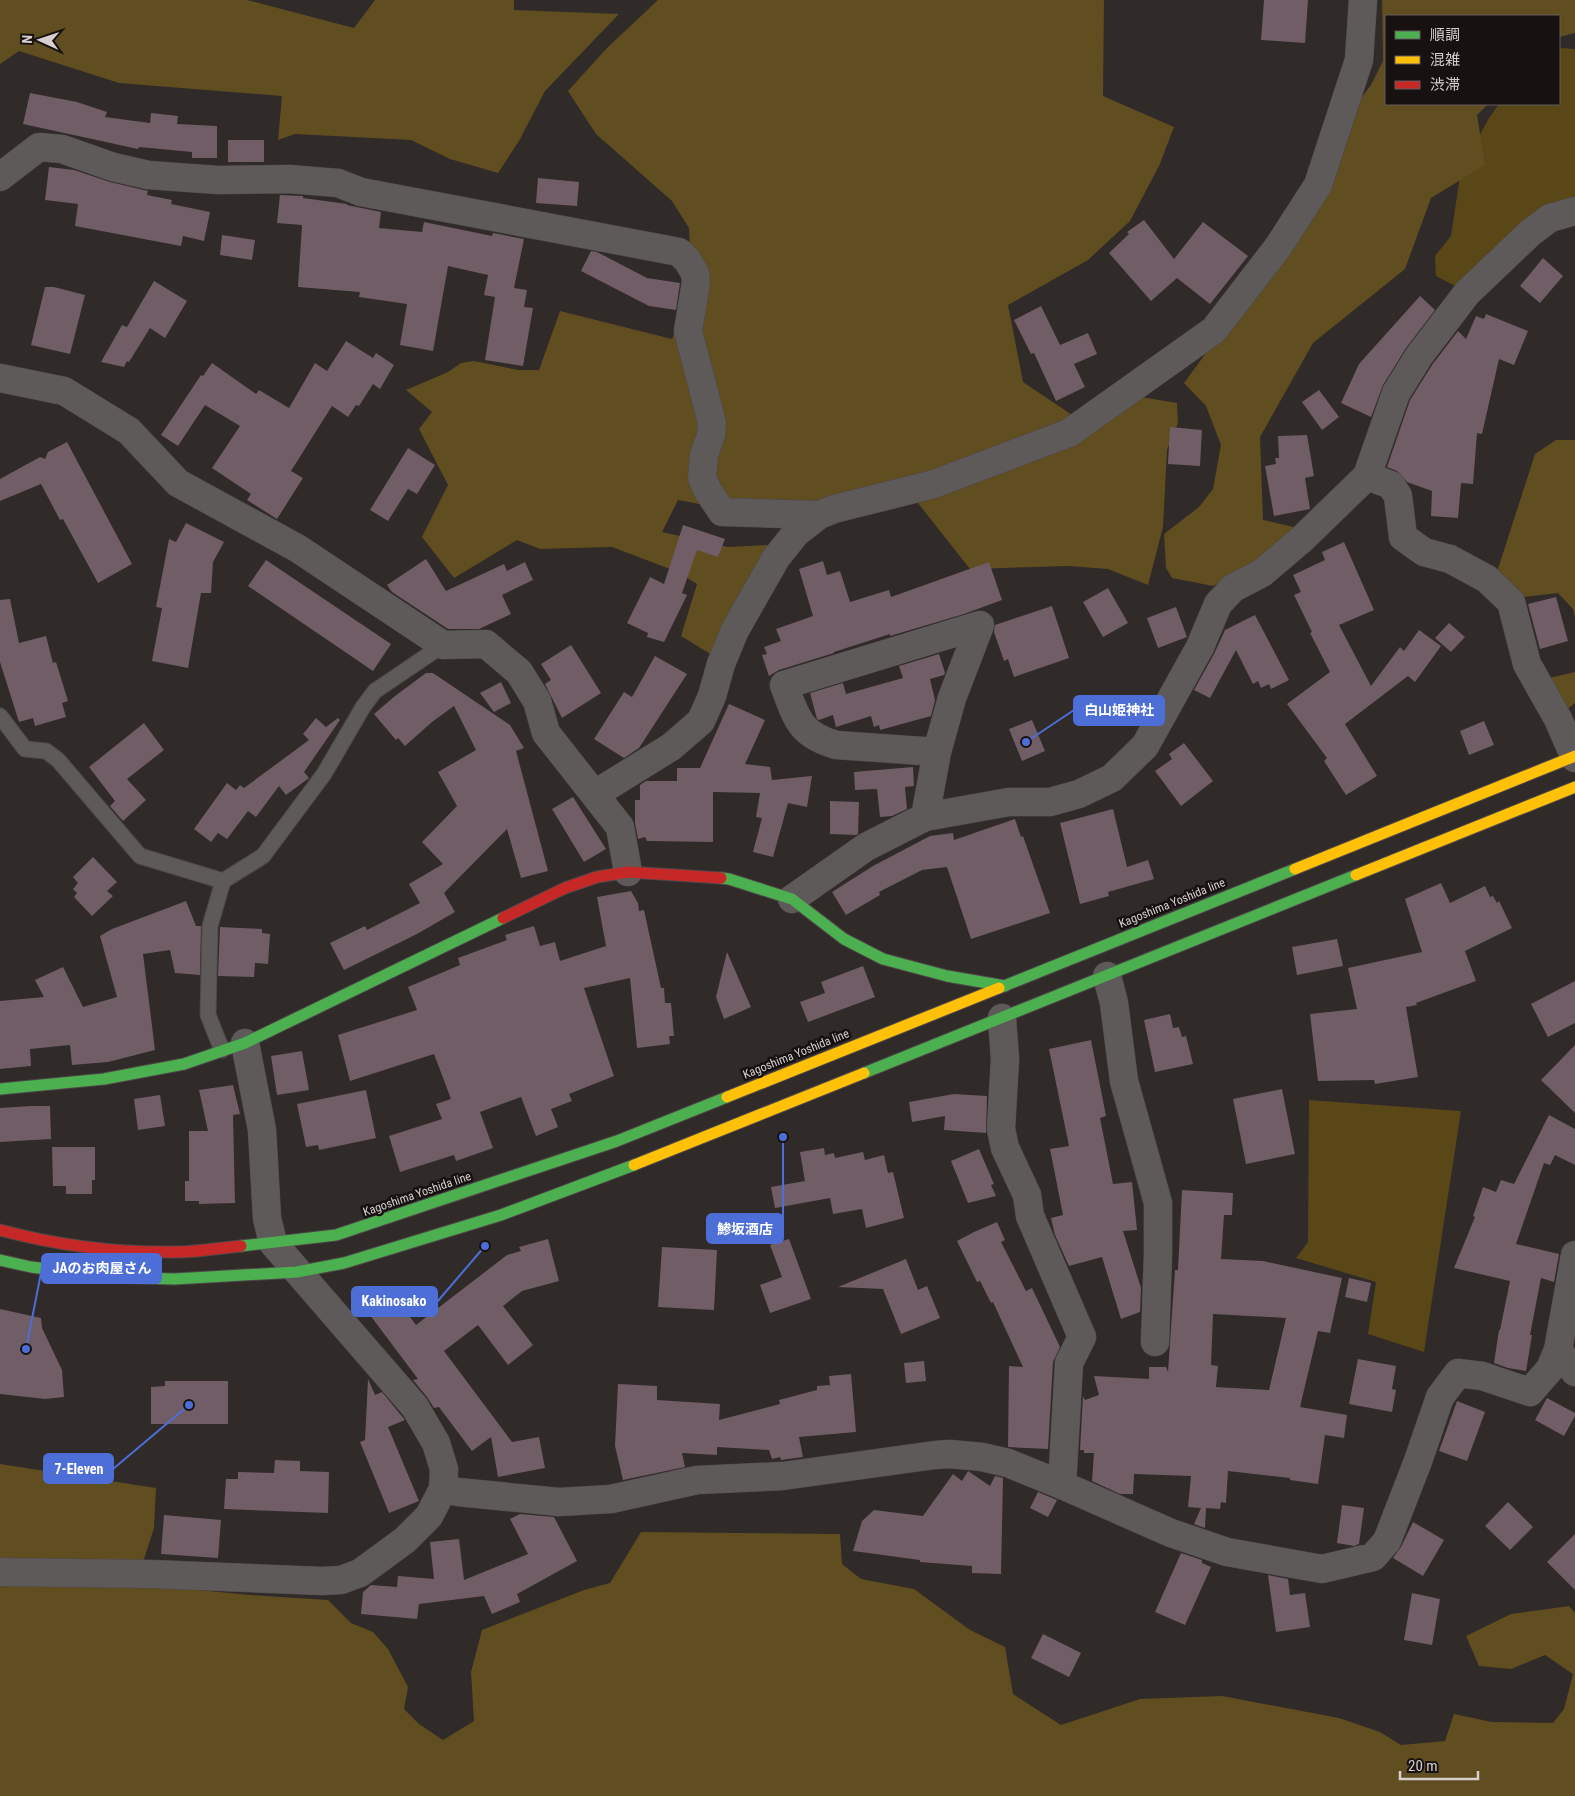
<svg xmlns="http://www.w3.org/2000/svg" width="1575" height="1796" font-family="'Roboto Condensed','Noto Sans JP',sans-serif">
<style>
.green{fill:#594718}
.forest{fill:#604d20}
.building{fill:#705d66;fill-rule:evenodd}
.lines{fill:none;stroke-linecap:round;stroke-linejoin:round}
.lane-casing{stroke:#4e4848;stroke-width:17}
.street-casing{stroke:#4e4848;stroke-width:29}
.fast-casing{stroke:#4e4848;stroke-width:13}
.slow-casing{stroke:#4e4848;stroke-width:13}
.jam-casing{stroke:#4e4848;stroke-width:13}
.lane{stroke:#5f5a5a;stroke-width:15}
.street{stroke:#5f5a5a;stroke-width:28}
.fast{stroke:#4caf50;stroke-width:11}
.slow{stroke:#ffc107;stroke-width:11}
.jam{stroke:#c62828;stroke-width:11}
.labels{text-anchor:middle;dominant-baseline:central;stroke-width:5;stroke-linejoin:round;paint-order:stroke}
.street-label{font-size:12px;fill:#d8cfcf;stroke:#171111}
.leader{fill:none;stroke:#4c6ed6;stroke-width:2}
.callout-dot{fill:#4c6ed6;stroke:#171111;stroke-width:2}
.callout{fill:#4c6ed6;stroke:#4c6ed6;stroke-width:2}
.callout-label{font-size:14px;text-anchor:middle;font-weight:bold;fill:#fff}
</style>
<rect width="100%" height="100%" fill="#302a29"/>
<!-- green -->
<g class="green">
<polygon points="1562,48 1575,49 1575,200 1463,290 1436,276 1435,256 1451,236 1461,169 1489,118 1499,104 1559,104 1559,50"/>
<polygon points="1309,1100 1461,1111 1424,1352 1368,1334 1376,1282 1296,1258 1308,1242"/>
</g>
<!-- forest -->
<g class="forest">
<polygon points="0,0 247,0 354,28 375,0 514,0 514,10 619,14 545,91 519,141 498,173 450,159 411,140 295,134 278,140 282,96 119,83 19,51 0,64"/>
<polygon points="658,0 1104,0 1103,96 1174,127 1159,166 1130,221 1088,260 1008,305 1023,382 1078,419 1141,397 1177,403 1178,423 1167,450 1163,527 1148,585 1108,569 1068,566 970,569 910,493 767,517 678,500 662,532 728,547 789,544 720,660 681,636 697,584 678,572 612,547 540,549 517,540 454,578 422,537 448,485 419,429 432,412 406,390 448,372 461,363 474,361 518,370 539,370 560,311 672,339 692,292 689,228 672,201 596,134 568,91 607,48"/>
<polygon points="1382,0 1575,0 1575,33 1559,37 1559,16 1386,16 1386,104 1488,104 1477,115 1485,165 1431,198 1405,269 1313,343 1260,437 1263,520 1302,529 1280,550 1213,586 1172,578 1166,568 1164,534 1199,507 1213,489 1221,445 1206,406 1184,383 1313,207 1308,168 1371,85 1383,61"/>
<polygon points="1556,440 1575,440 1575,617 1573,609 1558,593 1523,597 1496,575 1535,454"/>
<polygon points="1575,672 1575,703 1565,711 1540,680"/>
<polygon points="0,1464 156,1488 154,1528 136,1584 250,1595 328,1600 351,1623 373,1632 388,1649 408,1687 404,1709 419,1724 443,1740 474,1721 471,1672 482,1630 584,1590 610,1583 641,1532 840,1534 842,1564 861,1579 914,1589 970,1630 1005,1647 1013,1694 1061,1725 1140,1699 1222,1696 1339,1718 1380,1732 1401,1745 1445,1741 1454,1714 1492,1722 1553,1723 1564,1709 1573,1674 1545,1655 1511,1669 1479,1666 1466,1636 1511,1614 1569,1606 1575,1613 1575,1796 0,1796"/>
</g>
<!-- building -->
<g class="building">
<polygon points="1264,0 1308,0 1305,43 1261,40"/>
<polygon points="30,93 77,102 107,112 105,117 150,123 151,113 178,116 177,124 217,126 217,158 192,158 192,152 139,147 138,149 23,124"/>
<rect x="228" y="140" width="36" height="22"/>
<polygon points="49,167 74,170 110,182 148,191 147,195 172,200 171,204 210,212 204,241 183,236 181,246 75,226 78,204 45,200"/>
<polygon points="538,178 579,182 577,206 536,203"/>
<polygon points="280,195 303,196 303,198 347,204 347,205 381,212 379,228 422,232 424,222 492,236 493,233 524,239 514,288 527,290 524,307 533,308 523,366 485,360 495,297 484,295 488,275 448,266 433,351 400,345 407,304 359,297 360,292 298,287 302,225 277,223"/>
<polygon points="1144,220 1174,259 1203,222 1248,256 1210,304 1177,278 1151,301 1109,253 1129,234 1127,232"/>
<polygon points="222,235 255,240 252,260 220,255"/>
<polygon points="591,251 597,252 647,278 680,283 676,310 649,306 581,271"/>
<polygon points="1543,258 1563,276 1540,303 1520,286"/>
<polygon points="154,281 187,301 165,338 150,328 129,362 127,361 124,367 101,362 122,325 127,327"/>
<polygon points="45,287 54,287 85,295 70,354 31,345"/>
<polygon points="1420,296 1435,310 1406,348 1383,385 1371,417 1341,403 1359,364"/>
<polygon points="1041,306 1060,345 1088,333 1097,354 1074,364 1085,387 1056,401 1034,353 1031,354 1014,320"/>
<polygon points="1486,314 1528,331 1514,365 1499,359 1482,434 1477,433 1473,484 1461,483 1458,518 1431,516 1432,491 1407,482 1397,471 1387,467 1410,400 1432,365 1458,331 1466,339 1476,316 1484,319"/>
<polygon points="346,341 373,358 376,353 394,365 380,389 373,384 359,406 356,405 348,417 332,406 291,471 303,478 277,519 247,500 251,494 212,468 240,426 205,405 178,446 161,435 201,375 203,376 212,363 256,394 259,390 289,408 315,363 327,371"/>
<polygon points="1319,390 1339,417 1322,430 1302,402"/>
<polygon points="1170,427 1202,430 1200,466 1168,464"/>
<polygon points="1307,435 1314,476 1305,478 1310,509 1274,516 1265,466 1276,464 1275,458 1279,458 1278,436"/>
<polygon points="67,442 132,564 98,583 63,519 60,520 41,484 0,501 0,479 40,457 45,459 48,452"/>
<polygon points="408,448 435,465 417,494 408,489 388,521 370,510"/>
<polygon points="186,523 224,542 213,562 211,593 201,593 188,668 152,661 162,608 156,607 169,539 176,542"/>
<polygon points="683,525 725,539 718,557 697,550 682,593 687,595 664,642 647,637 648,633 627,623 650,577 664,584"/>
<polygon points="1344,542 1374,610 1339,625 1371,686 1400,647 1404,651 1419,630 1441,646 1415,682 1408,676 1345,724 1377,776 1346,795 1324,761 1327,758 1287,704 1330,672 1310,633 1312,632 1294,595 1301,592 1293,575 1325,560 1322,552"/>
<polygon points="426,559 446,591 504,564 507,571 525,562 533,580 502,595 511,614 479,629 448,629 392,592 387,585"/>
<polygon points="266,560 391,644 373,671 248,586"/>
<polygon points="823,561 827,575 840,571 850,602 889,590 891,597 989,562 1002,600 964,614 890,636 890,634 834,652 834,653 779,670 769,676 762,655 767,654 764,647 781,641 776,629 813,616 799,569"/>
<polygon points="1108,588 1128,623 1103,637 1083,602"/>
<polygon points="1556,597 1568,641 1540,649 1528,604"/>
<polygon points="10,599 19,643 46,636 53,663 56,662 68,701 62,703 66,717 35,726 33,718 19,722 0,662 0,600"/>
<polygon points="1052,606 1069,658 1014,677 1008,659 1004,661 994,632 995,625"/>
<polygon points="1176,607 1187,637 1158,648 1147,618"/>
<polygon points="1255,615 1289,680 1271,689 1269,684 1261,688 1258,681 1253,684 1236,650 1210,698 1194,690 1214,654 1225,630"/>
<polygon points="1449,623 1465,637 1451,652 1435,638"/>
<polygon points="571,645 601,693 562,718 545,684 551,680 541,664"/>
<polygon points="939,654 945,673 944,675 930,679 935,700 931,716 880,730 879,725 874,727 871,716 836,727 833,715 819,720 817,719 810,693 843,683 846,694 903,678 899,666"/>
<polygon points="655,656 687,674 639,748 624,758 594,739 624,692 632,697"/>
<polygon points="426,673 433,673 510,725 524,748 516,751 548,871 521,878 507,829 444,893 455,912 417,934 344,970 330,943 365,926 367,930 420,903 409,884 443,864 422,842 457,806 438,772 476,750 454,706 432,722 405,746 398,738 396,740 374,714 395,696"/>
<polygon points="501,682 511,703 494,712 480,693"/>
<polygon points="729,704 765,720 745,764 770,767 772,780 812,776 807,807 788,803 773,857 753,852 762,818 756,817 760,793 713,792 713,842 647,841 645,837 638,839 635,823 635,800 640,800 640,785 646,781 677,781 677,768 700,768"/>
<polygon points="316,718 326,727 338,718 340,720 304,772 309,778 286,795 279,786 256,817 248,811 227,839 218,833 211,842 194,829 227,783 236,790 240,785 244,788 309,740 303,734"/>
<polygon points="1032,720 1045,751 1022,761 1009,729"/>
<polygon points="1484,721 1494,745 1469,755 1460,731"/>
<polygon points="144,723 164,750 127,779 146,800 123,821 110,806 115,801 89,767"/>
<polygon points="1184,743 1213,781 1181,806 1155,771 1172,759 1169,754"/>
<polygon points="913,767 914,786 905,787 907,809 892,816 880,817 877,789 855,790 854,772"/>
<polygon points="573,797 606,849 584,862 552,809"/>
<polygon points="830,801 859,802 858,834 856,835 830,834"/>
<polygon points="1113,809 1127,867 1148,860 1154,879 1108,892 1109,896 1080,904 1060,823"/>
<polygon points="1015,819 1021,837 1023,836 1050,913 971,939 947,867 922,870 879,892 880,895 846,915 832,892 873,866 930,836 953,833 954,840"/>
<polygon points="93,857 117,882 107,891 113,896 92,916 74,897 77,893 73,889 78,883 73,877"/>
<polygon points="1441,883 1450,903 1485,886 1490,897 1493,896 1497,903 1499,901 1512,928 1465,951 1476,981 1416,1003 1417,1005 1406,1007 1418,1077 1375,1084 1374,1080 1318,1081 1310,1014 1357,1009 1348,968 1422,952 1405,899"/>
<polygon points="631,891 638,903 639,911 644,910 661,988 664,988 665,1003 671,1003 674,1036 669,1036 670,1044 637,1048 630,978 584,988 614,1076 569,1094 572,1101 551,1109 558,1127 536,1136 521,1097 480,1112 493,1148 456,1161 454,1155 400,1172 389,1136 442,1119 436,1104 451,1099 434,1054 350,1081 338,1035 417,1010 408,987 460,965 458,958 507,940 505,935 534,926 540,946 555,942 560,961 606,946 597,897"/>
<polygon points="186,901 196,926 201,926 200,975 175,973 170,950 143,954 155,1050 108,1062 72,1065 70,1045 30,1049 31,1066 0,1069 0,1001 44,997 35,980 63,967 83,1007 117,997 100,936 112,929"/>
<polygon points="220,927 262,929 262,933 270,934 268,964 255,963 254,977 218,976"/>
<polygon points="1337,939 1343,966 1297,975 1292,947"/>
<polygon points="727,952 751,1007 724,1019 716,997"/>
<polygon points="863,966 875,997 808,1022 800,1002 825,993 821,982"/>
<polygon points="1575,981 1575,1023 1548,1037 1531,1004"/>
<polygon points="1170,1014 1173,1028 1179,1027 1182,1037 1186,1036 1193,1064 1155,1072 1144,1020"/>
<polygon points="1091,1040 1106,1116 1100,1118 1113,1184 1132,1182 1137,1230 1123,1231 1141,1288 1140,1312 1121,1319 1102,1257 1069,1266 1055,1235 1051,1218 1063,1215 1050,1149 1069,1146 1049,1049"/>
<polygon points="1575,1045 1575,1113 1541,1080"/>
<polygon points="302,1051 309,1090 277,1095 271,1056"/>
<polygon points="233,1085 240,1114 233,1115 235,1203 199,1204 199,1201 185,1201 185,1181 189,1181 189,1131 208,1131 199,1090"/>
<polygon points="1282,1089 1295,1154 1246,1164 1233,1099"/>
<polygon points="366,1090 376,1138 319,1150 318,1145 306,1147 297,1104"/>
<polygon points="954,1094 987,1096 986,1133 944,1130 945,1116 912,1122 909,1102"/>
<polygon points="160,1095 165,1126 138,1130 134,1099"/>
<polygon points="31,1106 50,1106 51,1139 0,1142 0,1108"/>
<polygon points="1549,1115 1575,1129 1575,1165 1555,1155 1550,1165 1544,1163 1516,1244 1559,1254 1554,1282 1541,1278 1530,1335 1532,1335 1526,1371 1508,1368 1494,1363 1499,1330 1500,1330 1510,1281 1454,1268 1475,1217 1473,1216 1483,1187 1496,1192 1501,1180 1514,1184"/>
<polygon points="52,1147 95,1147 95,1180 92,1180 92,1194 66,1194 66,1186 53,1186"/>
<polygon points="824,1148 825,1155 834,1153 835,1158 863,1152 865,1160 884,1155 888,1173 893,1172 904,1218 866,1228 862,1209 833,1214 830,1198 775,1208 771,1187 805,1181 800,1152"/>
<polygon points="979,1149 994,1184 991,1185 996,1196 968,1203 951,1161"/>
<path d="M1182 1190 1233 1193 1232 1215H1224L1221 1259 1263 1261 1342 1278 1330 1333 1318 1331 1300 1407 1347 1415 1344 1438 1325 1435 1318 1484 1290 1480V1478L1228 1471 1226 1503 1221 1502 1220 1509 1206 1508 1205 1528 1194 1524 1201 1508 1188 1507 1191 1476 1134 1474 1133 1494H1120L1092 1481 1094 1453H1084V1450H1080L1083 1396 1085 1400 1099 1395 1094 1376 1149 1379V1367H1166L1168 1372 1175 1270H1178ZM1213 1314 1286 1318 1269 1390 1216 1387 1218 1366 1211 1365Z"/>
<polygon points="997,1222 1005,1240 1001,1242 1026,1291 1032,1288 1060,1347 1053,1362 1048,1449 1008,1447 1009,1366 1023,1367 993,1302 991,1303 980,1281 977,1282 957,1241 974,1232"/>
<polygon points="548,1239 559,1281 522,1291 503,1306 533,1345 508,1365 478,1325 444,1351 512,1442 539,1437 545,1468 498,1477 491,1437 472,1451 439,1407 434,1408 427,1397 413,1380 418,1379 370,1315 394,1296 416,1325 507,1255 521,1251 519,1247"/>
<polygon points="789,1239 811,1299 770,1313 760,1285 782,1277 770,1245"/>
<polygon points="662,1247 717,1250 714,1310 658,1307"/>
<polygon points="906,1259 918,1290 927,1286 940,1318 901,1334 883,1289 838,1287"/>
<polygon points="1349,1278 1371,1283 1367,1302 1345,1297"/>
<polygon points="0,1309 41,1318 42,1328 62,1370 64,1397 45,1399 0,1394"/>
<polygon points="1358,1359 1396,1366 1392,1389 1396,1390 1392,1412 1349,1404"/>
<polygon points="924,1361 926,1381 906,1383 904,1363"/>
<polygon points="851,1374 856,1432 799,1437 803,1457 781,1460 780,1457 772,1459 769,1450 717,1447 717,1455 682,1453 685,1467 623,1480 615,1446 618,1384 657,1386 657,1400 720,1404 719,1420 780,1404 779,1400 817,1390 817,1386 830,1385 829,1376"/>
<polygon points="368,1379 375,1395 382,1392 405,1420 388,1427 419,1501 389,1513 360,1442 365,1440"/>
<polygon points="165,1381 228,1381 228,1424 151,1424 151,1387 165,1386"/>
<polygon points="1547,1398 1575,1413 1575,1416 1564,1436 1535,1420"/>
<polygon points="1457,1401 1485,1412 1467,1461 1439,1451"/>
<polygon points="275,1460 300,1461 300,1471 329,1472 328,1513 224,1509 226,1479 238,1479 238,1472 274,1473"/>
<polygon points="968,1471 990,1486 995,1476 1003,1478 1001,1574 972,1573 972,1566 920,1562 920,1560 853,1551 862,1521 874,1510 923,1516 953,1474 962,1481"/>
<polygon points="1038,1492 1057,1500 1048,1517 1030,1508"/>
<polygon points="1508,1502 1533,1527 1510,1550 1485,1526"/>
<polygon points="1342,1505 1364,1508 1359,1544 1354,1546 1337,1543"/>
<polygon points="520,1514 554,1517 577,1561 517,1594 520,1602 492,1614 484,1596 419,1604 417,1619 361,1614 363,1592 371,1585 397,1587 398,1576 434,1579 430,1542 459,1539 464,1580 528,1554 510,1519"/>
<polygon points="164,1515 221,1520 218,1558 161,1554"/>
<polygon points="1413,1522 1444,1540 1423,1576 1393,1558 1401,1547"/>
<polygon points="1575,1534 1575,1590 1547,1562"/>
<polygon points="1181,1553 1202,1560 1202,1563 1211,1567 1185,1625 1155,1612"/>
<polygon points="1268,1575 1288,1579 1290,1595 1305,1593 1310,1627 1276,1632"/>
<polygon points="1412,1593 1440,1599 1432,1645 1404,1640"/>
<polygon points="1043,1634 1081,1653 1069,1677 1031,1658"/>
</g>
<g class="lines">
<defs>
<g id="lane">
<polyline points="0,716 25,749 46,751 58,760 140,856 223,881"/>
<polyline points="222,1050 208,1015 210,926 223,881 263,856 324,774 363,707 375,691 443,645"/>
</g>
<g id="street">
<polyline points="0,177 39,147 62,149 113,167 148,175 218,180 289,179 338,183 361,192 679,252 687,260 695,273 696,282 688,331 712,423 711,435 704,455 702,478 708,491 722,512 819,515"/>
<polyline points="0,378 64,391 129,431 178,483 297,548 443,645 486,644 519,672 537,701 546,733 620,827 628,872"/>
<polyline points="1367,476 1391,485 1398,496 1403,537 1424,552 1450,559 1487,579 1511,602 1527,664 1558,719 1575,758"/>
<polyline points="595,794 671,747 701,721 712,696 721,664 735,630 776,558 796,533 819,515 834,509 934,484 1069,433 1214,330 1278,247 1318,185 1359,60 1363,0"/>
<path d="M925 817 937 752 952 698 980 625 784 685C797 719 799 734 836 745L937 752"/>
<polyline points="792,899 866,847 925,817 1009,802 1050,802 1079,794 1112,778 1145,746 1200,647 1218,604 1233,588 1262,573 1302,539 1367,476 1396,393 1419,356 1467,293 1530,233 1550,218 1575,211"/>
<polyline points="1107,976 1114,1003 1124,1081 1158,1203 1158,1254 1155,1342"/>
<polyline points="1002,1018 1005,1059 1001,1129 1005,1148 1027,1195 1030,1216 1082,1337 1069,1363 1062,1485"/>
<polyline points="1558,1350 1575,1372"/>
<polyline points="443,1489 458,1492 559,1502 611,1499 697,1480 783,1476 935,1455 950,1454 982,1457 1008,1463 1062,1485 1171,1533 1227,1552 1322,1569 1373,1557 1387,1541 1418,1461 1440,1397 1458,1373 1482,1376 1530,1392 1550,1369 1558,1350 1575,1255"/>
<polyline points="0,1572 150,1574 322,1581 341,1580 360,1573 405,1540 429,1516 443,1489 444,1469 436,1443 415,1407 273,1243 267,1218 262,1130 245,1043"/>
</g>
<g id="fast">
<polyline points="721,878 729,879 792,899 844,939 883,959 947,976 1005,986"/>
<polyline points="999,988 1295,869"/>
<polyline points="864,1073 1356,875"/>
<polyline points="0,1089 104,1079 184,1064 245,1043 503,918"/>
<polyline points="241,1246 336,1235 617,1141 727,1097"/>
<polyline points="0,1260 31,1267 110,1277 174,1279 297,1272 344,1263 501,1215 634,1165"/>
</g>
<g id="slow">
<polyline points="1295,869 1575,756"/>
<polyline points="1356,875 1575,787"/>
<polyline points="727,1097 999,988"/>
<polyline points="634,1165 864,1073"/>
</g>
<g id="jam">
<polyline points="503,918 565,888 597,877 628,872 721,878"/>
<path d="M0 1230C56 1245 117 1253 176 1252 197 1252 219 1248 241 1246"/>
</g>
</defs>
<!-- lane casing -->
<use href="#lane" class="lane-casing"/>
<!-- street casing -->
<use href="#street" class="street-casing"/>
<!-- fast casing -->
<use href="#fast" class="fast-casing"/>
<!-- slow casing -->
<use href="#slow" class="slow-casing"/>
<!-- jam casing -->
<use href="#jam" class="jam-casing"/>
<!-- lane -->
<use href="#lane" class="lane"/>
<!-- street -->
<use href="#street" class="street"/>
<!-- fast -->
<use href="#fast" class="fast"/>
<!-- slow -->
<use href="#slow" class="slow"/>
<!-- jam -->
<use href="#jam" class="jam"/>
</g>
<g class="labels">
<!-- street labels -->
<g class="street-label">
<text transform="translate(1172 903) rotate(-22)">Kagoshima Yoshida line</text>
<text transform="translate(796 1054) rotate(-22)">Kagoshima Yoshida line</text>
<text transform="translate(417 1194) rotate(-19)">Kagoshima Yoshida line</text>
</g>
</g>
<!-- callouts -->
<path class="leader" d="M1026 742L1074 710M783 1137L783 1229M26 1349L42 1268M485 1246L437 1302M189 1405L113 1469"/>
<g class="callout-dot">
<circle cx="1026" cy="742" r="5"/>
<circle cx="783" cy="1137" r="5"/>
<circle cx="26" cy="1349" r="5"/>
<circle cx="485" cy="1246" r="5"/>
<circle cx="189" cy="1405" r="5"/>
</g>
<g class="callout">
<rect x="1074" y="696" width="90" height="29" rx="5"/>
<rect x="707" y="1214" width="76" height="29" rx="5"/>
<rect x="42" y="1254" width="119" height="29" rx="5"/>
<rect x="352" y="1287" width="85" height="29" rx="5"/>
<rect x="44" y="1454" width="69" height="29" rx="5"/>
</g>
<g class="callout-label">
<text x="1119" y="715">白山姫神社</text>
<text x="745" y="1234">鯵坂酒店</text>
<text x="102" y="1273">JAのお肉屋さん</text>
<text x="394" y="1306">Kakinosako</text>
<text x="79" y="1474">7-Eleven</text>
</g>
<!-- legend -->
<rect x="1385" y="15" width="175" height="90" fill="#171111" stroke="#645d5d"/>
<rect x="1395" y="31" width="25" height="8" fill="#4caf50" stroke="#645d5d"/>
<text x="1430" y="40" font-size="15" fill="#d8cfcf">順調</text>
<rect x="1395" y="56" width="25" height="8" fill="#ffc107" stroke="#645d5d"/>
<text x="1430" y="65" font-size="15" fill="#d8cfcf">混雑</text>
<rect x="1395" y="81" width="25" height="8" fill="#c62828" stroke="#645d5d"/>
<text x="1430" y="90" font-size="15" fill="#d8cfcf">渋滞</text>
<!-- north arrow -->
<g transform="translate(40 40) rotate(273)" stroke="#171111" stroke-width="4" paint-order="stroke">
<path d="M0-4L9 19L0 12L-9 19Z" fill="#d8cfcf"/>
<text y="-8" font-size="14" font-weight="bold" text-anchor="middle" fill="#d8cfcf">N</text>
</g>
<!-- scale -->
<path d="M1400 1771v8h78v-8" fill="none" stroke="#d8cfcf" stroke-width="2.5"/>
<text x="1408" y="1771" font-size="15" fill="#d8cfcf" stroke="#171111" stroke-width="4" paint-order="stroke">20 m</text>
</svg>
